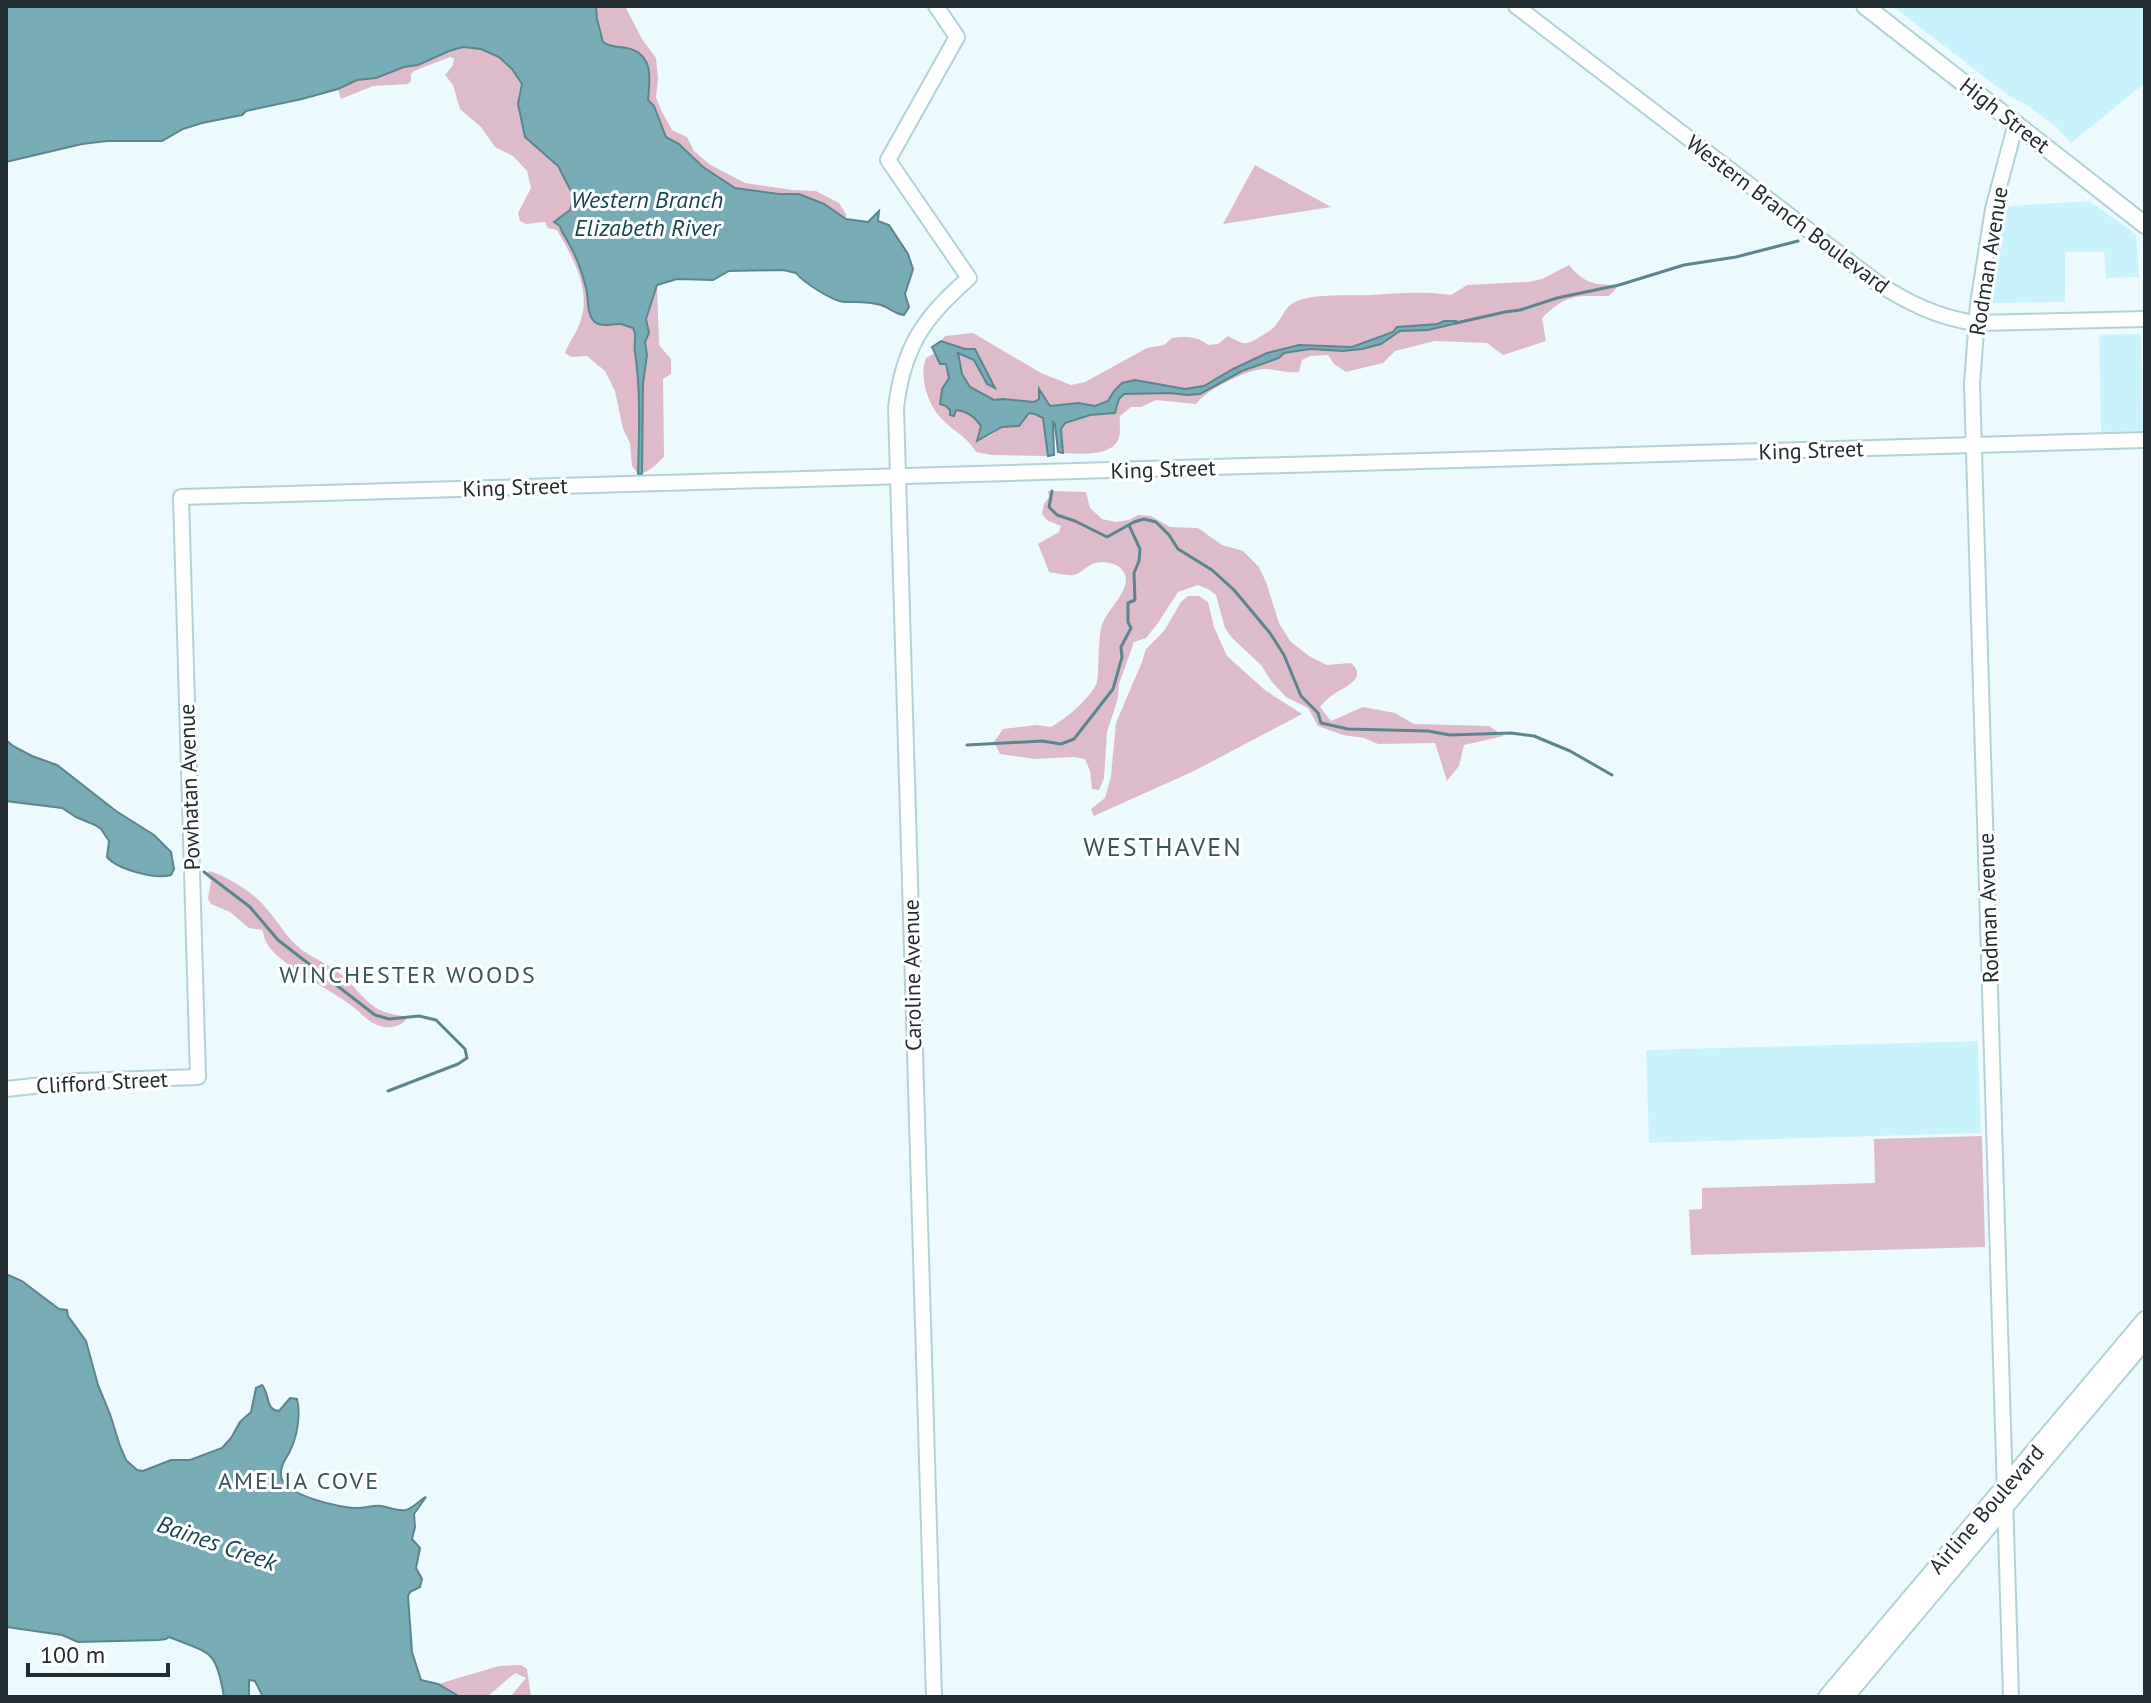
<svg xmlns="http://www.w3.org/2000/svg" width="2151" height="1703" font-family="'PT Sans',sans-serif">
<style>
.built{fill:#c9f3fc}
.green{fill:#ddbbcb}
.water{fill:#77abb6;stroke:#5d858e;stroke-width:2}
.lines{fill:none;stroke-linecap:round;stroke-linejoin:round}
.stream{stroke:#5d858e;stroke-width:3}
.minor-casing{stroke:#b2d2d9;stroke-width:18}
.major-casing{stroke:#b2d2d9;stroke-width:20}
.minor{stroke:#fff;stroke-width:14}
.major{stroke:#fff;stroke-width:16}
.labels{text-anchor:middle;dominant-baseline:central;stroke-width:6;stroke-linejoin:round;paint-order:stroke}
.street-label{font-size:22px;fill:#212d30;stroke:#fff}
.water-label{font-size:24px;font-style:italic;fill:#17464f;stroke:#fff}
.neighbourhood-label{font-size:24px;letter-spacing:2px;fill:#38555a;stroke:#fff}
.quarter-label{font-size:26px;letter-spacing:2px;fill:#38555a;stroke:#fff}
</style>
<rect width="100%" height="100%" fill="#edfafd"/>
<!-- built -->
<g class="built">
<polygon points="1892,6 2145,6 2145,83 2071,143 2056,127 2030,107 2009,96"/>
<polygon points="2089,201 2136,234 2139,277 2106,278 2104,252 2065,252 2065,302 1993,303 1989,295 1999,237 2009,206"/>
<polygon points="2141,334 2143,431 2101,432 2099,335"/>
<polygon points="1978,1041 1981,1133 1649,1143 1646,1050"/>
</g>
<!-- green -->
<g class="green">
<path d="M581 6H625L642 39 656 58 658 78 656 97 661 110 672 130 687 137 694 151 709 164 745 183 792 190 816 191 839 203 846 214V219L868 222 879 211 878 221C892 224 915 258 913 273 912 279 907 285 906 291 903 302 913 304 904 315 895 314 890 308 881 305 868 301 857 302 844 302 832 301 803 282 796 273L783 270 729 271 713 280 677 279 657 286 659 345 671 359V374L663 379 664 457C656 464 649 473 638 474L632 466 630 443 623 429 615 391 605 371 587 356 571 357 565 353C569 341 578 332 581 319 591 289 572 256 557 230L548 228 545 222 526 224 520 221 518 213 531 188 527 171 513 156 495 147 481 127 460 109 453 85 445 75 453 65 454 58 450 57 414 71 411 74V81L408 84 373 86 341 99 338 89 357 80Z"/>
<polygon points="1255,165 1331,207 1223,224"/>
<path d="M1569 265C1584 284 1596 285 1619 285L1609 296C1575 296 1568 293 1542 318L1546 341 1503 355 1487 343 1435 341 1395 351 1383 363 1346 372 1334 364 1328 355 1310 356 1302 360 1299 372C1288 373 1277 370 1266 369 1249 368 1206 390 1196 404L1156 400 1141 407H1131L1120 416C1119 423 1121 431 1119 437 1114 457 1079 454 1063 453L1061 429 1065 423 1091 415H1107L1118 408 1119 399 1124 394 1170 393 1187 395 1200 394 1242 371 1278 358 1284 353 1310 349 1343 351 1362 349 1381 344 1400 331 1428 330 1457 323 1444 321 1438 324 1397 327 1394 332 1352 347 1299 345 1267 353 1233 369 1204 386 1185 389 1135 380 1122 383 1114 391 1109 401 1094 406 1078 403 1050 406 1039 391V399L1034 402 1003 399 994 400 969 387 962 374 958 353 974 359 987 384 975 349H965L941 341 945 336 973 333 1041 373 1071 385 1085 382 1147 348 1164 345 1172 338C1185 336 1198 336 1208 345L1218 344 1228 336C1244 345 1246 346 1261 336 1266 333 1272 330 1276 325 1281 319 1284 310 1290 305 1308 292 1349 296 1370 295 1397 293 1423 291 1451 295L1467 285 1528 282 1542 279Z"/>
<path d="M935 353 937 359 946 363 950 378 946 405 950 410C964 409 973 415 981 426L978 441 991 435 1002 427 1019 426 1029 413 1043 418 1048 456 992 455 976 452C966 435 952 431 940 417 927 403 919 375 926 358Z"/>
<path d="M1048 491 1086 492 1090 508 1102 519 1116 522 1129 520 1138 515 1151 516 1170 527 1198 528 1222 545 1243 551 1259 567 1266 582 1279 623 1290 641 1309 656 1327 665 1351 663C1370 680 1340 688 1330 697 1326 700 1323 703 1320 707L1331 721 1363 707 1395 713 1414 724 1489 726 1504 736 1464 745 1459 766 1447 781 1435 743 1378 744 1364 738 1343 735 1318 726 1308 708 1286 697 1272 682 1261 665 1232 638 1225 628 1216 595 1208 589 1198 585 1178 592 1158 623 1146 638 1134 642 1119 684 1118 698 1107 732 1104 778 1099 790 1092 789 1090 771 1085 759 1074 757 1035 759 1000 754 994 742 1003 729 1036 725 1051 727C1068 717 1085 703 1096 685 1100 678 1097 639 1102 625 1107 609 1135 587 1123 571 1118 563 1104 561 1095 563 1087 565 1082 573 1074 575 1067 576 1056 573 1049 572L1038 544 1059 532 1061 526 1048 521 1042 514 1044 504 1049 497Z"/>
<polygon points="1188,596 1199,596 1208,602 1214,627 1227,656 1266,691 1302,714 1194,771 1094,816 1091,809 1105,798 1111,776 1116,723 1142,662 1146,649 1164,631 1181,602"/>
<path d="M210 871C229 878 252 891 266 908 279 922 286 938 302 950 315 959 332 966 344 977 366 998 370 1012 403 1016L406 1020C398 1028 387 1029 377 1025 367 1021 360 1012 352 1006 333 991 276 963 266 942 264 938 264 934 262 930L249 928 230 912 211 904 208 899 211 881 206 873Z"/>
<polygon points="1982,1136 1985,1247 1691,1255 1689,1210 1702,1209 1702,1188 1875,1183 1874,1139"/>
<polygon points="521,1665 527,1669 531,1697 510,1697 526,1678 515,1673 487,1697 460,1697 438,1684 499,1666"/>
</g>
<!-- water -->
<g class="water">
<path d="M6 6H596L597 19 603 42C611 48 618 46 627 48 654 54 650 79 648 100L654 106 666 137 679 144 703 167 735 188 779 194H799L824 204 846 219 868 222 879 211 878 221 889 225 908 254 913 269 905 294 909 307 904 315C895 314 890 308 881 305 868 301 857 302 844 302 832 301 803 282 796 273L783 270 729 271 713 280 677 279 657 285 646 319 649 333 645 342 647 355 643 384 642 474H638C639 433 641 393 635 352 633 343 638 337 633 328 629 327 625 325 621 324 613 323 604 328 596 323 586 316 589 299 586 288 582 272 577 257 568 242 565 236 561 232 560 226L554 222 570 210 574 197 558 166 525 137 518 104 522 84 512 69 499 57 481 49 463 47 449 51 418 65 404 67 376 78 357 80 338 89 302 99 246 111 242 115 202 123 183 129 162 141H107L82 144 6 162Z"/>
<path d="M1444 321H1456L1458 323 1428 330 1400 331 1381 344 1362 349 1343 351 1310 349 1284 353 1279 358 1242 371 1200 394 1187 395 1170 393 1124 394 1119 399 1115 413 1090 415 1065 423 1061 429 1063 453 1058 452 1055 424 1053 422 1054 455 1048 456 1043 418 1035 414 1029 413 1019 426 1002 427 977 441 981 426C975 417 967 411 956 410L954 416 950 415V410L946 406 940 404 942 389 949 378 946 364H940L932 347 941 341 965 349H975L995 388 987 384 974 360 958 353 962 374 970 387 994 400 1003 399 1034 402 1039 399V389L1050 406 1078 403 1095 406 1108 401 1114 391 1122 383 1135 380 1185 389 1204 386 1233 369 1267 353 1299 345 1352 347 1393 332 1397 327 1438 324Z"/>
<path d="M6 740 13 746 32 756 57 765 116 811 154 835 171 852 174 869 171 875C155 880 117 869 107 857L109 841 101 829 95 825 76 817 62 808 6 801Z"/>
<path d="M6 1274 22 1281 59 1309 67 1310 68 1316 86 1341 98 1385 110 1414 120 1446 126 1460 137 1470 143 1471 171 1460H190L222 1448 231 1438 240 1422 251 1412 256 1388 262 1385C270 1394 265 1410 279 1411L290 1398 297 1399C301 1415 297 1438 289 1453 285 1460 280 1467 281 1476 283 1495 340 1508 357 1508 365 1508 373 1505 381 1506 390 1507 397 1512 406 1510 413 1508 420 1500 426 1497L414 1514 415 1527 412 1539 420 1548 416 1568 422 1579 420 1587 410 1592 408 1596 412 1652 421 1680 438 1684 460 1697H263L255 1681 249 1680V1697H224C216 1649 211 1654 169 1637L166 1639 159 1640 78 1642 62 1635 6 1627Z"/>
</g>
<g class="lines">
<!-- stream -->
<g class="stream">
<polyline points="1456,323 1505,312 1520,310 1557,298 1619,285 1684,265 1736,257 1798,241"/>
<polyline points="1052,491 1049,507 1057,515 1075,521 1107,537 1134,522 1144,519 1156,522 1169,535 1178,549 1212,570 1234,590 1270,633 1284,655 1301,696 1318,713 1321,723 1348,729 1428,731 1450,735 1511,733 1534,736 1570,751 1612,775"/>
<polyline points="967,745 1042,741 1061,744 1074,739 1113,689 1122,657 1121,647 1131,628 1128,622 1128,603 1135,600 1134,573 1139,561 1140,549 1129,525"/>
<polyline points="204,872 250,907 278,940 375,1015 389,1019 419,1016 436,1020 465,1049 467,1058 458,1064 388,1091"/>
</g>
<defs>
<g id="minor">
<path d="M1516 6 1876 282C1908 303 1939 318 1976 323L2145 319"/>
<polyline points="6,1089 79,1081 198,1077 181,497 2145,440"/>
<path d="M934 1697 896 408C903 347 924 317 969 278L888 160 957 37 936 6"/>
<polyline points="2011,1697 1972,384 1978,304 1993,209 2016,123"/>
</g>
<g id="major">
<polyline points="1865,6 2145,225"/>
<polyline points="1827,1697 2145,1320"/>
<polyline points="1845,1697 2145,1340"/>
</g>
</defs>
<!-- minor casing -->
<use href="#minor" class="minor-casing"/>
<!-- major casing -->
<use href="#major" class="major-casing"/>
<!-- minor -->
<use href="#minor" class="minor"/>
<!-- major -->
<use href="#major" class="major"/>
</g>
<g class="labels">
<!-- street labels -->
<g class="street-label">
<text transform="translate(2005 115) rotate(38)">High Street</text>
<text transform="translate(1788 214) rotate(37)">Western Branch Boulevard</text>
<text transform="translate(1988 261) rotate(-81)">Rodman Avenue</text>
<text transform="translate(1811 450) rotate(-2)">King Street</text>
<text transform="translate(1163 469) rotate(-2)">King Street</text>
<text transform="translate(515 487) rotate(-2)">King Street</text>
<text transform="translate(189 787) rotate(-92)">Powhatan Avenue</text>
<text transform="translate(1988 908) rotate(-92)">Rodman Avenue</text>
<text transform="translate(912 975) rotate(-91)">Caroline Avenue</text>
<text transform="translate(102 1082) rotate(-3)">Clifford Street</text>
<text transform="translate(1986 1509) rotate(-49)">Airline Boulevard</text>
</g>
<!-- water labels -->
<g class="water-label">
<text x="647" y="199">Western Branch<tspan x="647" dy="28">Elizabeth River</tspan></text>
<text transform="translate(217 1543) rotate(19)">Baines Creek</text>
</g>
<!-- neighbourhood labels -->
<g class="neighbourhood-label">
<text x="408" y="974">WINCHESTER WOODS</text>
<text x="299" y="1480">AMELIA COVE</text>
</g>
<!-- quarter labels -->
<g class="quarter-label">
<text x="1163" y="846">WESTHAVEN</text>
</g>
</g>
<!-- border -->
<rect width="2151" height="1703" fill="none" stroke="#212d30" stroke-width="16"/>
<!-- scale -->
<path d="M28 1663v12h140v-12" fill="none" stroke="#212d30" stroke-width="4"/>
<text x="40" y="1663" font-size="24" fill="#212d30" stroke="#ffffff" stroke-width="6" paint-order="stroke">100 m</text>
</svg>
